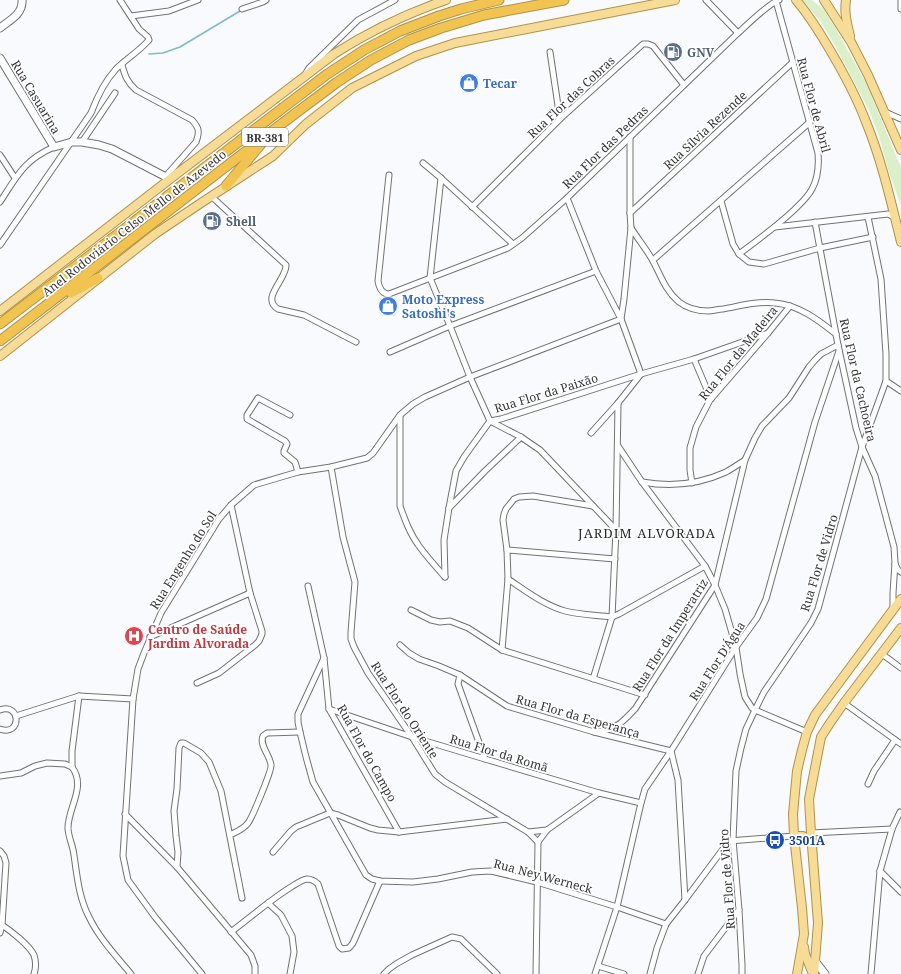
<svg xmlns="http://www.w3.org/2000/svg" width="901" height="974" font-family="'Noto Serif',serif">
<style>
.green{fill:#dbf0c9}
.lines{fill:none;stroke-linecap:round;stroke-linejoin:round}
.stream{stroke:#7bbbd1;stroke-width:1.5}
.street-casing{stroke:#707275;stroke-width:7}
.secondary-casing{stroke:#707275;stroke-width:9}
.primary-casing{stroke:#b09349;stroke-width:10}
.highway-casing{stroke:#b09349;stroke-width:11}
.street{stroke:#fff;stroke-width:5}
.secondary{stroke:#fff;stroke-width:7}
.primary{stroke:#f7dc97;stroke-width:8}
.highway{stroke:#f1c451;stroke-width:9}
.labels{text-anchor:middle;dominant-baseline:central;stroke-width:3.5;stroke-linejoin:round;paint-order:stroke}
.shield{fill:#fff;stroke:#737374;stroke-width:1}
.shield-label{font-size:11px;font-weight:bold;fill:#373739}
.service-label{font-size:12px;font-weight:bold;fill:#4e5e75;stroke:#fff;text-anchor:start}
.shop-label{font-size:12px;font-weight:bold;fill:#366cbe;stroke:#fff;text-anchor:start}
.street-label{font-size:12px;fill:#373739;stroke:#fff}
.health-label{font-size:12px;font-weight:bold;fill:#be3a42;stroke:#fff;text-anchor:start}
.transit-label{font-size:12px;font-weight:bold;fill:#164399;stroke:#fff;text-anchor:start}
.neighbourhood-label{font-size:13px;letter-spacing:1px;fill:#2a2b2e;stroke:#fff}
</style>
<rect width="100%" height="100%" fill="#f8fafe"/>
<!-- green -->
<polygon class="green" points="802,0 812,0 823,9 835,27 867,85 899,163 901,166 901,206 888,169 879,136 869,110 837,49 821,22 807,5"/>
<g class="lines">
<!-- stream -->
<polyline class="stream" points="149,54 163,53 180,47 240,11"/>
<defs>
<g id="street">
<polyline points="706,0 738,33"/>
<polyline points="901,0 901,9"/>
<polyline points="242,9 263,2 266,0"/>
<polyline points="131,16 169,11 198,0"/>
<polyline points="550,52 560,119"/>
<path d="M122 65C125 76 127 82 136 90L192 120C199 128 200 131 196 142L165 177"/>
<polyline points="306,73 309,68 358,20 395,0"/>
<polyline points="885,112 901,119"/>
<polyline points="82,142 115,93"/>
<polyline points="0,155 15,178"/>
<polyline points="423,163 441,178 513,244"/>
<path d="M389 175 378 281C379 287 381 294 389 294L508 248 522 238 567 198 738 33C747 25 768 4 779 0"/>
<polyline points="441,178 430,278 450,326 470,377 490,421"/>
<path d="M211 196 286 265C287 279 260 298 278 309L304 315 356 342"/>
<polyline points="567,198 596,271 621,319 641,374 618,403 591,433"/>
<polyline points="721,201 733,244 739,254 749,262 764,264 820,248 873,237"/>
<path d="M0 202C17 176 24 160 54 147"/>
<polyline points="472,207 560,119 643,44 648,44 653,46 684,85"/>
<polyline points="630,213 793,62"/>
<polyline points="815,222 838,345 856,428 862,447 875,476 894,547 895,563 893,593 893,610"/>
<polyline points="775,227 888,214 894,217"/>
<path d="M631 228C638 239 647 250 653 261 661 276 665 290 679 302 687 308 698 311 708 311 713 311 718 309 723 309 740 306 757 301 775 303 799 305 818 320 836 334"/>
<path d="M0 245 91 113C97 97 105 81 116 69 126 59 138 52 147 42L149 40 148 37 139 29 120 0"/>
<path d="M739 254C758 240 777 226 794 210 801 203 808 197 812 189 818 178 819 165 818 153L776 1"/>
<polyline points="653,260 810,122"/>
<polyline points="390,352 450,326 596,271"/>
<polyline points="694,359 711,399"/>
<polyline points="886,381 901,391"/>
<polyline points="290,415 258,398 247,415 247,419 285,441 287,444 284,451 284,453 295,462 298,472"/>
<path d="M400 416V506C405 520 410 534 419 546 427 557 436 567 445 577"/>
<polyline points="490,421 521,437 540,450 616,530"/>
<polyline points="618,446 642,482 705,566 715,585 725,609 736,647 740,674 745,697 752,708 755,710 807,732"/>
<polyline points="331,467 343,537 355,582 351,632 351,639 354,647 368,673 412,737 435,774 445,782 528,832 538,842"/>
<path d="M642 482C670 487 700 484 726 472 733 468 739 464 745 460"/>
<polyline points="692,483 690,470 690,448 696,427 710,400 768,333 790,306"/>
<polyline points="449,508 485,471 521,437"/>
<polyline points="507,550 615,559"/>
<polyline points="895,564 898,570 901,572"/>
<polyline points="445,577 444,540 449,508 456,471 464,457 490,421 501,419 641,374 694,359 768,333"/>
<path d="M508 579C526 591 544 605 565 611 580 615 597 615 612 617L619 614 705 566"/>
<polyline points="308,586 324,658 329,709 399,832"/>
<polyline points="411,610 431,620 440,622 450,621 468,628 502,650 645,695"/>
<polyline points="150,637 250,593"/>
<polyline points="400,645 409,653 419,659 439,666 460,675 507,706 594,732 671,751 678,780 685,900"/>
<polyline points="502,650 508,579 507,550 503,520 504,514 506,509 514,499 519,497 533,496 593,506"/>
<polyline points="882,654 901,668"/>
<polyline points="324,658 298,714 298,722 300,732 306,757 313,782 366,875 372,879 380,881 413,882 438,879 472,872 491,871 537,882 617,907 666,924"/>
<polyline points="460,675 458,684 485,759"/>
<polyline points="593,679 612,617 616,530 618,403"/>
<polyline points="197,683 219,673 255,645 259,641 262,634 262,631 250,593 231,505"/>
<polyline points="844,703 901,744"/>
<polyline points="329,709 412,737 485,759 599,793 641,803"/>
<path d="M0 710C21 702 22 737 0 729"/>
<polyline points="16,716 79,696 133,699"/>
<path d="M594 732C598 731 603 731 607 730 619 727 627 717 635 709L715 585 745 460 755 438 762 426 789 398 809 367 815 360 821 354 838 345"/>
<path d="M72 767C87 787 67 809 68 829 69 839 73 846 74 855 77 876 79 898 89 917 99 938 116 956 131 974"/>
<polyline points="72,767 72,751 79,696"/>
<polyline points="0,776 21,773 35,766 47,763 65,764 72,767"/>
<polyline points="868,784 874,771 895,740"/>
<polyline points="125,814 177,867 251,955 255,966 255,974"/>
<polyline points="528,832 547,830 599,793"/>
<polyline points="811,833 892,829"/>
<path d="M230 835C236 832 244 829 248 823 252 818 272 770 271 765 270 755 259 745 263 736L267 733 300 732"/>
<path d="M0 851 4 856 6 863 2 925C11 931 29 945 34 955 36 961 36 968 34 974"/>
<polyline points="273,852 291,831 296,827 330,813 338,815 370,828 378,830 399,832 507,819"/>
<polyline points="177,867 178,852 176,836 174,811 177,789 179,748 181,743 184,743 201,753 209,762 221,791 242,898"/>
<polyline points="880,871 901,892"/>
<polyline points="268,903 281,915 292,936 294,952 290,974"/>
<path d="M231 932C251 917 270 900 291 887 296 884 301 880 307 879 312 879 315 881 318 884L339 946 342 949 349 948 353 943 380 881"/>
<polyline points="0,933 2,925"/>
<polyline points="598,966 624,974"/>
<polyline points="202,974 155,917 128,880 123,856 133,699 138,669 144,653 161,613 219,519 231,505 254,485 298,472 331,467 367,458 373,453 400,415 413,404 425,397 470,377 621,319 624,299 631,228 630,213 630,137"/>
<polyline points="384,974 389,969 396,964 412,955 452,937 461,939 497,974"/>
<polyline points="536,974 538,842 547,830"/>
<polyline points="595,974 617,907 641,803 645,789 671,751 736,647 757,618 766,599 815,422 839,351"/>
<polyline points="650,974 657,948 666,924 685,900 729,841 794,836"/>
<polyline points="698,974 704,956 739,910"/>
<polyline points="742,974 742,965 739,910 733,840 736,771 741,748 746,729 755,710 764,692 811,623 818,609 862,447 886,381 886,354 881,279 868,217"/>
<polyline points="871,974 880,871 892,829 900,812"/>
</g>
<g id="secondary">
<path d="M0 28C10 20 23 14 22 0"/>
<polyline points="0,58 54,147 72,142 82,142 99,145 112,149 170,179"/>
<polyline points="815,961 825,974"/>
</g>
<g id="primary">
<path d="M796 0C808 14 818 30 827 45 842 70 856 95 866 122 882 161 891 202 901 242"/>
<polyline points="824,0 851,42 868,75 901,150"/>
<path d="M846 0C844 13 847 23 850 36"/>
<path d="M0 311 170 179 334 54C370 31 405 14 446 0"/>
<polyline points="0,356 155,234 201,203 273,156 306,124 352,88 416,56 455,43 675,0"/>
<polyline points="794,836 803,836 812,842"/>
<polyline points="804,947 805,954 813,974"/>
<polyline points="797,974 804,934 802,908 794,836 793,814 795,792 797,771 802,750 807,732 815,715 901,599"/>
<polyline points="814,974 818,923 811,833 809,799 821,737 830,723 844,703 901,628"/>
</g>
<g id="highway">
<polyline points="226,186 261,144"/>
<polyline points="71,293 98,278"/>
<polyline points="0,324 326,75 364,50 400,31 439,16 461,9 499,0"/>
<polyline points="0,341 272,131 336,83 371,60 409,40 441,28 484,15 564,0"/>
</g>
</defs>
<!-- street casing -->
<use href="#street" class="street-casing"/>
<!-- secondary casing -->
<use href="#secondary" class="secondary-casing"/>
<!-- primary casing -->
<use href="#primary" class="primary-casing"/>
<!-- highway casing -->
<use href="#highway" class="highway-casing"/>
<!-- street -->
<use href="#street" class="street"/>
<!-- secondary -->
<use href="#secondary" class="secondary"/>
<!-- primary -->
<use href="#primary" class="primary"/>
<!-- highway -->
<use href="#highway" class="highway"/>
</g>
<!-- icons -->
<defs>
<symbol id="fuel-disc" viewBox="-11 -11 22 22"><circle r="9.5" fill="#5c6f8a" stroke="#fff"/><path d="M-5.5-6h7V0h2V4h1.3V-2.5L3-4.5l.8-.8L6-3V5H2.5V1h-1V6h-7ZM-4.2-4.7v3.2H.2V-4.7Z" fill="#fff"/></symbol>
<symbol id="shop-disc" viewBox="-11 -11 22 22"><circle r="9.5" fill="#3f7fe0" stroke="#fff"/><path d="M-5-2.5h2.3a2.7 3.5 0 0 1 5.4 0H5L5.5 6h-11ZM-1.5-2.5h3a1.5 2.3 0 0 0-3 0Z" fill="#fff"/></symbol>
<symbol id="hospital-disc" viewBox="-11 -11 22 22"><circle r="9.5" fill="#e0444e" stroke="#fff"/><path d="M-5-5h3v3.5h4V-5h3V5h-3V1.5h-4V5h-3Z" fill="#fff"/></symbol>
<symbol id="bus-disc" viewBox="-11 -11 22 22"><circle r="9.5" fill="#1a4fb4" stroke="#fff"/><path d="M-5-6H5V4H4V6H2V4H-2V6H-4V4H-5ZM-3.5-4V0h7V-4ZM-3.5 1.2v1.5H-2V1.2ZM2 1.2v1.5H3.5V1.2Z" fill="#fff"/></symbol>
</defs>
<g fill-rule="evenodd">
<use href="#fuel-disc" x="662" y="41" width="22" height="22"/>
<use href="#shop-disc" x="458" y="72" width="22" height="22"/>
<use href="#fuel-disc" x="201" y="210" width="22" height="22"/>
<use href="#shop-disc" x="377" y="295" width="22" height="22"/>
<use href="#hospital-disc" x="123" y="625" width="22" height="22"/>
<use href="#bus-disc" x="764" y="829" width="22" height="22"/>
</g>
<g class="labels">
<!-- shield labels -->
<rect class="shield" x="242" y="128" width="46" height="18" rx="3"/>
<g class="shield-label">
<text x="265" y="137">BR-381</text>
</g>
<!-- service labels -->
<g class="service-label">
<text x="687" y="52">GNV</text>
<text x="226" y="221">Shell</text>
</g>
<!-- shop labels -->
<g class="shop-label">
<text x="483" y="83">Tecar</text>
<text x="402" y="299">Moto Express<tspan x="402" dy="14">Satoshi's</tspan></text>
</g>
<!-- street labels -->
<g class="street-label">
<text transform="translate(36 97) rotate(59)">Rua Casuarina</text>
<text transform="translate(571 97) rotate(-43)">Rua Flor das Cobras</text>
<text transform="translate(814 105) rotate(75)">Rua Flor de Abril</text>
<text transform="translate(705 130) rotate(-43)">Rua Sílvia Rezende</text>
<text transform="translate(605 147) rotate(-44)">Rua Flor das Pedras</text>
<text transform="translate(134 223) rotate(-38)">Anel Rodoviário Celso Mello de Azevedo</text>
<text transform="translate(738 353) rotate(-51)">Rua Flor da Madeira</text>
<text transform="translate(858 380) rotate(77)">Rua Flor da Cachoeira</text>
<text transform="translate(546 393) rotate(-17)">Rua Flor da Paixão</text>
<text transform="translate(183 560) rotate(-58)">Rua Engenho do Sol</text>
<text transform="translate(819 563) rotate(-73)">Rua Flor de Vidro</text>
<text transform="translate(670 635) rotate(-58)">Rua Flor da Imperatriz</text>
<text transform="translate(717 661) rotate(-57)">Rua Flor D'Água</text>
<text transform="translate(405 710) rotate(57)">Rua Flor do Oriente</text>
<text transform="translate(578 716) rotate(16)">Rua Flor da Esperança</text>
<text transform="translate(367 753) rotate(61)">Rua Flor do Campo</text>
<text transform="translate(499 753) rotate(17)">Rua Flor da Romã</text>
<text transform="translate(543 876) rotate(15)">Rua Ney Werneck</text>
<text transform="translate(727 879) rotate(-94)">Rua Flor de Vidro</text>
</g>
<!-- health labels -->
<g class="health-label">
<text x="148" y="629">Centro de Saúde<tspan x="148" dy="14">Jardim Alvorada</tspan></text>
</g>
<!-- transit labels -->
<g class="transit-label">
<text x="789" y="840">3501A</text>
</g>
<!-- neighbourhood labels -->
<g class="neighbourhood-label">
<text x="647" y="533">JARDIM ALVORADA</text>
</g>
</g>
</svg>
